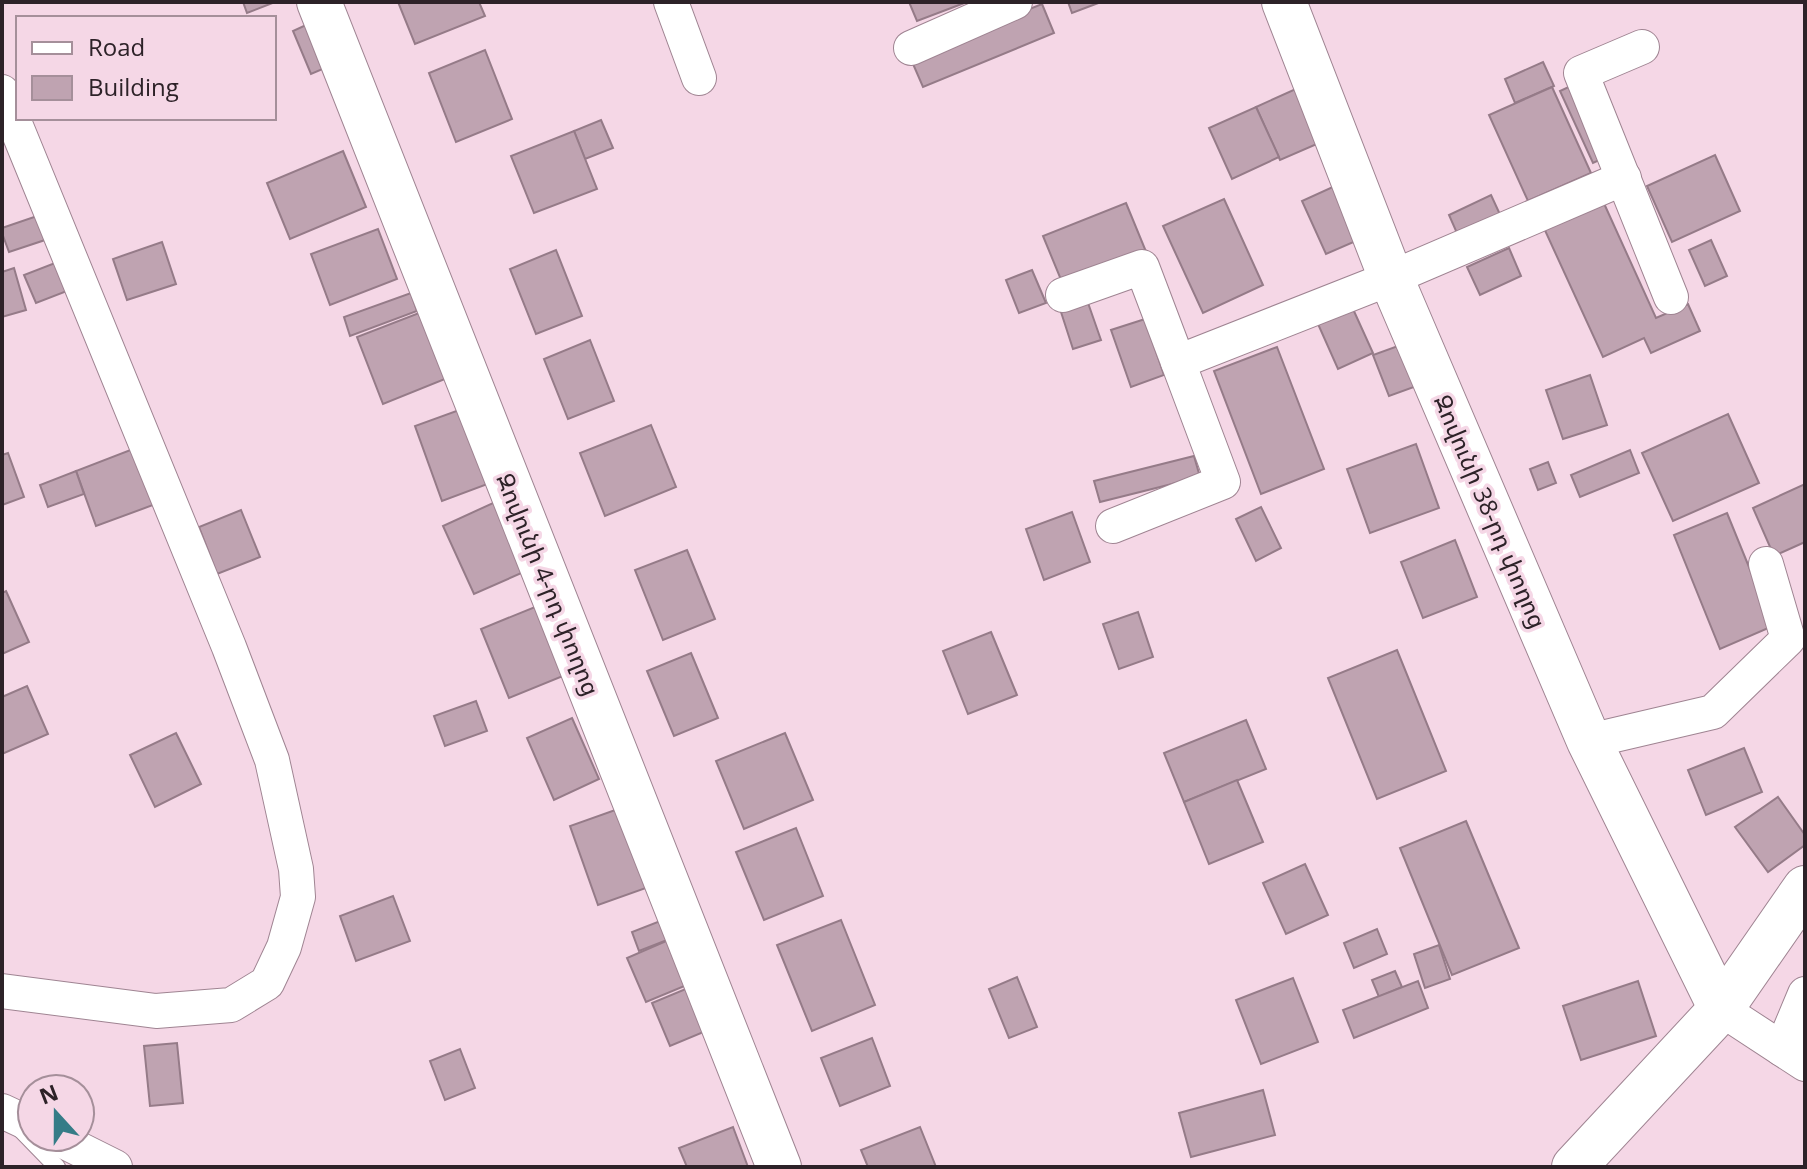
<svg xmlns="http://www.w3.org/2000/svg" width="1807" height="1169" font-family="'Open Sans','Noto Sans Armenian',sans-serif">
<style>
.building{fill:#bfa3b1;stroke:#957b88;stroke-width:2}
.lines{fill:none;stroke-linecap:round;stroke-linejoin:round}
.lane-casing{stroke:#9f8492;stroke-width:18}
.street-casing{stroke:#9f8492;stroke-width:36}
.secondary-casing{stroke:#9f8492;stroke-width:46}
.lane{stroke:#fff;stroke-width:16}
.street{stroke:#fff;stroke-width:34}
.secondary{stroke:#fff;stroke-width:44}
.labels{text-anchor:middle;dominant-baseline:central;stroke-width:7;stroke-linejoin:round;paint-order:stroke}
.street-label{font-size:24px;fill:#2d2228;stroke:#f5d7e6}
</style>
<rect width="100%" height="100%" fill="#f5d7e6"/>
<!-- building -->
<g class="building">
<polygon points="243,2 275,2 247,13"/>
<polygon points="398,2 479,2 485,16 415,44"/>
<polygon points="909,2 967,2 917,21"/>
<polygon points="1068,2 1101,2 1072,13"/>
<polygon points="1042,4 1054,33 923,87 910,57"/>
<polygon points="321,18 339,62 311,74 293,31"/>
<polygon points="485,50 512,119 456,142 429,73"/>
<polygon points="1543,62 1554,86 1515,103 1505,79"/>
<polygon points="1309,83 1333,137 1280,160 1256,107"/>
<polygon points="1575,84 1608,156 1593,163 1560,91"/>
<polygon points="1552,87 1591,173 1528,201 1489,115"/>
<polygon points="1256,107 1279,157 1232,179 1209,128"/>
<polygon points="601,120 613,148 585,159 574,131"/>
<polygon points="574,131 597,189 534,213 511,156"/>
<polygon points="343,151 366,207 290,239 267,183"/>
<polygon points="1715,155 1740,211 1672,242 1647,186"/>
<polygon points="1348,180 1372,234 1326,254 1302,201"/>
<polygon points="1491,195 1503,221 1460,240 1449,215"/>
<polygon points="1224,199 1263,285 1203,313 1163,226"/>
<polygon points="1602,199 1656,318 1688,304 1700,331 1651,353 1644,338 1603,357 1543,226"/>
<polygon points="1126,203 1147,254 1064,287 1043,236"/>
<polygon points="37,216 45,240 9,252 2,233 2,228"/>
<polygon points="378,229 397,279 330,305 311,254"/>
<polygon points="1711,240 1727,276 1705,286 1689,250"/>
<polygon points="162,242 176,284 127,300 113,259"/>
<polygon points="1509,248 1521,276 1480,295 1467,267"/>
<polygon points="556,250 582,316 536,334 510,269"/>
<polygon points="55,263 67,291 36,303 24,275"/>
<polygon points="14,268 26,310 2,317 2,272"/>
<polygon points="1032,270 1046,303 1019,313 1006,280"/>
<polygon points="411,293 417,311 350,336 344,317"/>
<polygon points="1087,300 1101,340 1073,349 1060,309"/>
<polygon points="1353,309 1373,353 1338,369 1318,324"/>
<polygon points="419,313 445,379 383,404 357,337"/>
<polygon points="1145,319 1164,375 1131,387 1111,330"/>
<polygon points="590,340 614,401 568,419 544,359"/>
<polygon points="1409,342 1425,383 1389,396 1373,355"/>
<polygon points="1277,347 1324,469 1261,494 1214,371"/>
<polygon points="1590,375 1607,425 1563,439 1546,390"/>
<polygon points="473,405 501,479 442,501 415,426"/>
<polygon points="1728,414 1759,483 1673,521 1642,453"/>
<polygon points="651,425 676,487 605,516 580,453"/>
<polygon points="1416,444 1439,508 1370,533 1347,469"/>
<polygon points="133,449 153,505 96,526 76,471"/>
<polygon points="1630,450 1639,473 1580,497 1571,475"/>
<polygon points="8,453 24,497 2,505 2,455"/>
<polygon points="1194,456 1200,477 1100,502 1094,481"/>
<polygon points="1548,462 1556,483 1538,490 1530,469"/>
<polygon points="76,471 84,494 48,507 40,485"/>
<polygon points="1805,484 1805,542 1774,556 1753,508"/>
<polygon points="504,498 535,567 474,594 443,526"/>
<polygon points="1261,507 1281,548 1256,561 1236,519"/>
<polygon points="241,510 260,557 217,574 199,527"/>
<polygon points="1072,512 1090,562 1044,580 1026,529"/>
<polygon points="1727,513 1773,626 1720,649 1674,535"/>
<polygon points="1455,540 1477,597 1423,618 1401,562"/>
<polygon points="687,550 715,619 663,640 635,570"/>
<polygon points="6,591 29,642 2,654 2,593"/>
<polygon points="535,607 563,676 509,698 481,629"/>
<polygon points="1138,612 1153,657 1119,669 1103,624"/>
<polygon points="991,632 1017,695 968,714 943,651"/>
<polygon points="1397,650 1446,771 1377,799 1328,678"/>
<polygon points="691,653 718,718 674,736 647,671"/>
<polygon points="27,686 48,734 2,754 2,697"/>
<polygon points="476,701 487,731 445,746 434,716"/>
<polygon points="572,718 599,779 554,800 527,738"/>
<polygon points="1246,720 1266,769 1184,802 1164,753"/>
<polygon points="176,733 201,784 155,807 130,755"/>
<polygon points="785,733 813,800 744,829 716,761"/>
<polygon points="1744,748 1762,792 1706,815 1688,770"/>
<polygon points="1237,780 1263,842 1209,864 1184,802"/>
<polygon points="1778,797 1805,835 1805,845 1768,872 1735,827"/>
<polygon points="618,809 646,888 598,905 570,826"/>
<polygon points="1466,821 1519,948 1452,975 1400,848"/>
<polygon points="796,828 823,896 764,920 736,852"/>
<polygon points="1305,864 1328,915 1286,934 1263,883"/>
<polygon points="393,896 410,941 356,961 340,916"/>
<polygon points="673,916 680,935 639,951 632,932"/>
<polygon points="841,920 875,1005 812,1031 777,945"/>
<polygon points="1377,929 1387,954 1354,968 1344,943"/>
<polygon points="680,935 699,980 646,1002 627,958"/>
<polygon points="1439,945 1450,979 1425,988 1414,954"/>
<polygon points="1395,971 1402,987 1379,997 1372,980"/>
<polygon points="1017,977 1037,1027 1009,1038 989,989"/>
<polygon points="1293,978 1318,1042 1261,1064 1236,1000"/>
<polygon points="1418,981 1428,1008 1354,1038 1343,1010"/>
<polygon points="1638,981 1656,1036 1581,1060 1563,1006"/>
<polygon points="700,983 718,1026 670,1046 652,1003"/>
<polygon points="872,1038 890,1086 840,1106 821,1058"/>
<polygon points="177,1043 183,1103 150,1106 144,1046"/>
<polygon points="460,1049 475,1088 445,1100 430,1061"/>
<polygon points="1263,1090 1275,1135 1191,1157 1179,1113"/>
<polygon points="733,1127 748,1167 687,1167 679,1148"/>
<polygon points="920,1127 936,1167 868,1167 861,1150"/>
</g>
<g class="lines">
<defs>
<polyline id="lane" points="19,1128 57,1167"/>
<g id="street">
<polyline points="671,2 699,78"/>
<polyline points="1642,47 1581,73 1671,297"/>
<polyline points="911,48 1015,2"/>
<polyline points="2,92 229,647 272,760 296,869 298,897 284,947 267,983 231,1005 156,1011 2,991"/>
<polyline points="1063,295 1142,267 1178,362 1391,278 1624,178"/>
<polyline points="1113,526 1223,482 1178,362"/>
<polyline points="1589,741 1713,712 1788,639 1766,564"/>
<polyline points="1721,1009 1805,1064"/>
<polyline points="1782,1049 1805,994"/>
<polyline points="2,1111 32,1125"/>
<polyline points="55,1137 115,1167"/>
</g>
<g id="secondary">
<polyline points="319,2 779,1167"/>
<polyline points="1284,2 1391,278 1589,741 1721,1009"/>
<polyline points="1574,1167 1721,1009 1805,888"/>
</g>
</defs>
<!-- lane casing -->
<use href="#lane" class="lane-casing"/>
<!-- street casing -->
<use href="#street" class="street-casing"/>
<!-- secondary casing -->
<use href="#secondary" class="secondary-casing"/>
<!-- lane -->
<use href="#lane" class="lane"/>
<!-- street -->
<use href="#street" class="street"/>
<!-- secondary -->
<use href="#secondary" class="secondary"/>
</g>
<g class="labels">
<!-- street labels -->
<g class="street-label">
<text transform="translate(1491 511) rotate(67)">Զովունի 38-րդ փողոց</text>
<text transform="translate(549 584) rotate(68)">Զովունի 4-րդ փողոց</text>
</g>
</g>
<!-- border -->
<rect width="1807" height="1169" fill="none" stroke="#2d2228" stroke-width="8"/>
<!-- legend -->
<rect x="16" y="16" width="260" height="104" fill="#f5d7e6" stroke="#a58f9a" stroke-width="2"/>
<rect x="32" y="42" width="40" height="12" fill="#ffffff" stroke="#a58f9a" stroke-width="2"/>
<text x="88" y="56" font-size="24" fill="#2d2228">Road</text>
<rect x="32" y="76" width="40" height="24" fill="#bfa3b1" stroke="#a58f9a" stroke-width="2"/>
<text x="88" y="96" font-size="24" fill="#2d2228">Building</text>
<!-- north arrow -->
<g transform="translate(56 1113) rotate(339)"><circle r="38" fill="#f5d7e6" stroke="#a58f9a" stroke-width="2"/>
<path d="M0-6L14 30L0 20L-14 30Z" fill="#357c87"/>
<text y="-12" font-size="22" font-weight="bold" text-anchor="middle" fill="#2d2228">N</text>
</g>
</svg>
